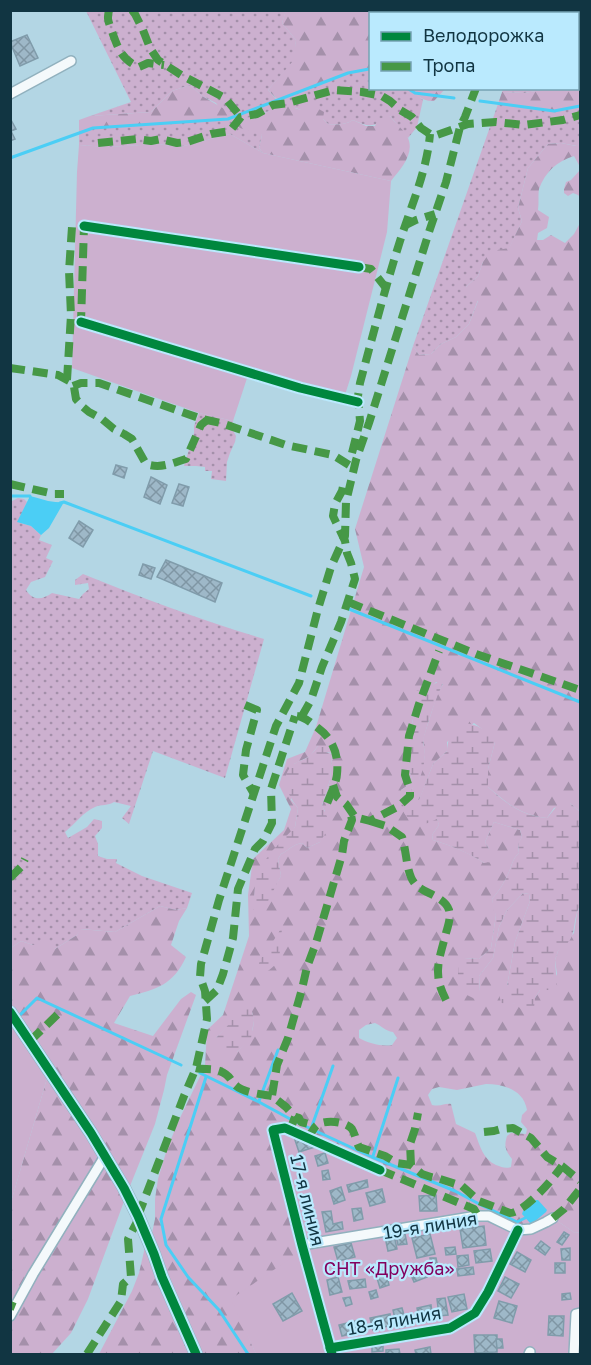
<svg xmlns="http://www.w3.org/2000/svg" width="591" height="1365" font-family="'Golos Text',sans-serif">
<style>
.grass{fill:url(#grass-dots)}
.forest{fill:url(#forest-firs);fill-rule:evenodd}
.wetland{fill:url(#wetland-marsh)}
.garden{fill:#ccb0cf}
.water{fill:#4bcef5}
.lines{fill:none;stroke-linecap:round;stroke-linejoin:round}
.stream{stroke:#4bcef5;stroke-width:3}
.building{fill:url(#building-cross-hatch);stroke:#809cab;stroke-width:1.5}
.minor-casing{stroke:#91b1be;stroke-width:12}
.tertiary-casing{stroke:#91b1be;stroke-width:14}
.minor{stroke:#f4f9fb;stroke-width:9}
.tertiary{stroke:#f4f9fb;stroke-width:10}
.quiet{stroke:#469846;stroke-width:8;stroke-dasharray:15 8;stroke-linecap:butt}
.cycleway-casing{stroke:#baeafe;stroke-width:13}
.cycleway{stroke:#00873e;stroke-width:9}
.labels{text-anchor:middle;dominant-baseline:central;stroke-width:4.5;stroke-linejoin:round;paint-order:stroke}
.street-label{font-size:18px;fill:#113542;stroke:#baeafe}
.park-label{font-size:18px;fill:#83005e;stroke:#baeafe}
</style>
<defs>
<pattern id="grass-dots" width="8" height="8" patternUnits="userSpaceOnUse" patternTransform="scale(1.5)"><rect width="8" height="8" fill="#ccb0cf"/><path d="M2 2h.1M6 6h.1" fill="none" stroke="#a490aa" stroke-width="1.8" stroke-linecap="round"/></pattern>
<pattern id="forest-firs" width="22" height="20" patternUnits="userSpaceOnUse" patternTransform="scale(1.5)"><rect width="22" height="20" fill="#ccb0cf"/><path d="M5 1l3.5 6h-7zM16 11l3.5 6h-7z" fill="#a490aa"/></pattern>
<pattern id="wetland-marsh" width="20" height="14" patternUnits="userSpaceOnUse" patternTransform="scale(1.5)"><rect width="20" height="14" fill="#ccb0cf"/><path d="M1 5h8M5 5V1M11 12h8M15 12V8" fill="none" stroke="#a490aa"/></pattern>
<pattern id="building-cross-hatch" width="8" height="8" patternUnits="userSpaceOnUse" patternTransform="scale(1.5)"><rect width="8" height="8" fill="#9eb8c8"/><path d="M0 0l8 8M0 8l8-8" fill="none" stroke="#7f96a4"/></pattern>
</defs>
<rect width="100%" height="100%" fill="#b3d6e4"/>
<!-- grass -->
<g class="grass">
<path d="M86 11H286L282 23 296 40 294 61 268 90 276 99 348 73 369 69 370 70V88L407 89 415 93 423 100 417 127 408 138 390 116C373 127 371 128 353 120 345 125 337 125 328 124L323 119 296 108 265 112 256 116 243 120 262 135 259 148 263 153 230 134 180 147 158 144 108 147 79 145V133L93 128 227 119 216 103 202 96 190 85 172 91 151 112 90 116 131 102Z"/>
<polygon points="525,11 580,11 580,82 578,83 578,14 524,13"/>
<polygon points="503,89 548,89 524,93 502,92"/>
<polygon points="498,104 554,111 580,106 580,144 577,146 561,143 548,144 528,168 518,208 522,221 509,249 483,262 478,276 466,287 478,300 469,324 456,337 441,344 431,354 419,355 413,346"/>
<polygon points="199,413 233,421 231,427 236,436 235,442 230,453 227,462 226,481 211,479 212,471 205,471 205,467 196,466 184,466 194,433 194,426"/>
<path d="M18 498 24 499 27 502 18 522 31 526 41 535 39 540 52 545 46 558 53 561 45 577 31 582 26 590C33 601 42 600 52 593L79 599 83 594 89 589 88 583 75 585V580L83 574C142 598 203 621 264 639L225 778 153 751 129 824 122 818 131 806 114 802C108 806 102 804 95 807 83 812 75 824 65 832L68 838 87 827 94 819 102 821V828L95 836 98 844V856L107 859H117L116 863 142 876 192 893 187 908 176 910 160 906 115 932 81 929 77 935 55 949 33 945 21 941 11 948 10 502Z"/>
</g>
<!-- forest -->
<g class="forest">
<polygon points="286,10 470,10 470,11 469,14 370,14 370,70 369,69 348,73 277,99 268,90 293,61 296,40 282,23"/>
<polygon points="580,82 580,106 554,111 498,104 502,92 524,93 548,89 578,88 578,83"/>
<polygon points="190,85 202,96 233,114 228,119 93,128 79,133 79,120 90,116 151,112 172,91"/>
<path d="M407 89H445L434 101C422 102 417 94 407 89Z"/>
<path d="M306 103H316L317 108 324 112 323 119 328 124C337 125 345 125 353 120L366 126H375L378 119 390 116C395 123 405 131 408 138 415 154 400 170 391 181L263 153 259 148 262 135 240 128 238 126 243 119 288 106 301 110Z"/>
<path d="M561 143 576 146 580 144V167L574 156C557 161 545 172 539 189 538 195 539 203 538 210L549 217 547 228 538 233 537 240H543L551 235 565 243 574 234 580 223V809L579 811 570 803 554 808 547 818C520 815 508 804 488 787V769L495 742 486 732 474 723 447 742V751L433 764 419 801 410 793 412 789 420 777 425 756 423 739 437 695 443 684 436 682 414 708C414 718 411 726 410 736 408 751 408 766 412 779L410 784 401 790 437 818 439 825 432 835 433 840C452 846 468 852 484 863L489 849 485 842 494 822 520 830 522 837 518 845 519 853C512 859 512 866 508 874 504 883 499 891 492 899L496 915 491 948 479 959 464 958 480 992 479 976 493 958 499 927 507 910 523 893 529 894 530 901 515 942 507 986 512 1003 516 1004 535 998 540 990H549L557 974 555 960 558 951 574 933 577 913 580 906V1232L575 1233 553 1218 531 1229 478 1216 474 1209 380 1170 303 1250 247 1333 256 1354H99L132 1291 139 1273 145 1247 150 1242 155 1219V1199L158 1179 167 1149 178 1122 205 1066 207 1030 223 1015 249 936 248 895 253 859 284 830 291 809 279 785 287 759 305 752 316 727 364 567 355 529 413 346 419 355 431 354 441 344 456 337 469 324 478 301 468 296 466 287 478 276 483 262 491 251 509 248 522 221 518 208 528 168 548 144ZM318 746 326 752 332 753 330 780 322 806 325 811 320 842 307 848 302 843C293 844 288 851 281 854L278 859 281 876 274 887 254 910 255 888 295 827 298 808 291 800 294 764 310 756ZM252 1012C257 1030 249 1039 237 1052L216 1038 230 1024ZM375 1023C382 1026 385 1031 393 1032L397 1038 392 1045C382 1047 368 1043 359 1038V1030L366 1025ZM486 1084C504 1084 524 1090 527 1110L522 1115 521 1122 527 1129 526 1134 511 1133 507 1136C504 1146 505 1150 512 1159L511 1167C505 1169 502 1167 496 1165 483 1159 480 1146 475 1133L456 1124 451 1104C444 1103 442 1107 432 1105L428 1095 432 1089 439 1087 457 1090Z"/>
<polygon points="580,170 580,197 578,195 573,193 568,196 564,193 564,189 566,182 571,180"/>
<path d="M160 906 176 910 187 908 179 921 171 945 186 957C173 985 157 989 130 996L114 1023 153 1036 181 999 191 992 196 995 167 1075 164 1090 155 1124 126 1196 88 1299 71 1333 52 1354H11V1202L50 1068 11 1012V948L21 941 33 945 45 942 55 949 77 935 80 929 115 932Z"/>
</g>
<!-- wetland -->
<g class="wetland">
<path d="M441 680 443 683C435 700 429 719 424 737 422 743 425 749 425 755 424 767 421 781 412 789L411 793 419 800 433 764 447 751C448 736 452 733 462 723 479 724 480 729 495 735V742L488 769V787C507 804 521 815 547 818L562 800 570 803 579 811 580 809V906C570 924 580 938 558 951L555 960 557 986 549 990H540L535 998 534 1008 524 1012 516 1004 501 1003 499 993 507 986 515 942 530 901 529 894 523 893 507 910 499 927 493 958 479 976 480 992 475 999 465 994 458 977V964L464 958 479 959 491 948 496 915 494 911 492 899C499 891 504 883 508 874 512 866 512 859 519 853L518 844 522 837 520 830 494 822 485 842 489 849 494 853 491 862 484 863C467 852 452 846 433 840L432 835 439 825 437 819 423 825C403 819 400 810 401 790L410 784 412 779C404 754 409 743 413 719 415 709 414 700 416 691L431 686Z"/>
<path d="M318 746 325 747 326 752 332 754 330 780 322 805 328 819 325 834 320 842 307 848 302 843C293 844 288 851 281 854L278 859 281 876C274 887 271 899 263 910H253L256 873 272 851 295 827 298 808C288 796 278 776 294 764 298 761 304 760 308 757 312 754 315 750 318 746Z"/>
<path d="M280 930H282C278 949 285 961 266 972L261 970 258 967C261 953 273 944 280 930Z"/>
<polygon points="247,1000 250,1003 254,1020 251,1038 237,1052 228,1054 220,1052 216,1048 216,1038 230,1023 237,1008"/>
</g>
<!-- garden -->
<g class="garden">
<polygon points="230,134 263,153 391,181 387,232 351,376 344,398 249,372 233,421 199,413 72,368 77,172 79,145 108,147 158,144 180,147"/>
<polygon points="11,1012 50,1068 11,1202"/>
<polygon points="285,1128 380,1170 474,1209 478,1216 518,1230 553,1218 575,1233 580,1232 580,1354 256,1354 231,1299 303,1250 273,1130"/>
</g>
<!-- water -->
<g class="water">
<path d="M30 496C42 499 50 503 64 502L49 528 41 535 31 526 17 522Z"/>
<polygon points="536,1200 538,1200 547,1210 546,1212 533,1223 530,1223 522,1214 523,1211"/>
</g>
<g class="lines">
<!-- stream -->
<g class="stream">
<polyline points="407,88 415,93 454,98"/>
<polyline points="480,101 554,111 580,106"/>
<polyline points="10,158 93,128 228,119 348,73 369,69 370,70"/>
<polyline points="10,496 30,496 31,500"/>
<polyline points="60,503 64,502 311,596"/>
<polyline points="349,609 580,702"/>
<polyline points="10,1025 37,998 181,1065"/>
<polyline points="200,1073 259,1102 292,1120 372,1157 455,1191 481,1205 517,1222 525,1218"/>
<polyline points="206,1077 161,1219 166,1245 188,1277 219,1310 248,1354"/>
<polyline points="259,1101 278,1050"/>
<polyline points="311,1129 333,1066"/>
<polyline points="373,1156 398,1078"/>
</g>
</g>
<!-- building -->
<g class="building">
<polygon points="27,35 38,58 20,66 10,42"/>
<polygon points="10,118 16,129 11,131 15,139 10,141"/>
<polygon points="116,465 127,468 124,478 113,474"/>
<polygon points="151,477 167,485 160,504 144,497"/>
<polygon points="179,484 189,487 183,506 172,503"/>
<polygon points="79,521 93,530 83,547 69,538"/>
<polygon points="166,560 222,583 215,602 157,577"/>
<polygon points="143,564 155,568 151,579 139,575"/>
<polygon points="294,1137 305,1140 315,1147 299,1152"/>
<polygon points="325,1153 328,1163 318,1166 315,1156"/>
<polygon points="328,1170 330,1179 323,1180 322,1171"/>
<polygon points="367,1180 368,1187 349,1192 347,1185"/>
<polygon points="341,1187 345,1200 334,1204 330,1191"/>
<polygon points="382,1189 385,1202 370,1206 366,1193"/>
<polygon points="436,1195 437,1211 420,1211 419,1196"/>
<polygon points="361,1208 363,1219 354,1221 352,1209"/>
<polygon points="331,1211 333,1224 342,1222 343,1229 326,1232 322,1212"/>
<polygon points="484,1226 486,1245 463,1248 460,1229"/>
<polygon points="564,1232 569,1235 562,1245 557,1242"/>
<polygon points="405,1234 407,1244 398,1245 396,1236"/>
<polygon points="430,1234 435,1254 417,1258 412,1238"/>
<polygon points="394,1235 397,1249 388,1251 385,1237"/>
<polygon points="541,1241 550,1248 545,1255 535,1248"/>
<polygon points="351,1243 355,1257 338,1261 334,1247"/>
<polygon points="455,1247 456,1254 446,1255 445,1248"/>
<polygon points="570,1248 570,1260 562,1260 561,1249"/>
<polygon points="490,1249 492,1261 476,1263 474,1251"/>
<polygon points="517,1252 531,1260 525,1272 510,1264"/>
<polygon points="468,1255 469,1265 458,1267 457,1256"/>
<polygon points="430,1258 436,1258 438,1268 431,1269"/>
<rect x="555" y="1263" width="10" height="10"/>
<polygon points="384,1265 389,1285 380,1288 374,1268"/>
<polygon points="473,1267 474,1274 458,1276 457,1269"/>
<polygon points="424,1268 427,1277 414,1282 410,1273"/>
<polygon points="338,1277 342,1292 330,1295 327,1280"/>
<polygon points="505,1277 519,1284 511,1298 498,1291"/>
<polygon points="365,1279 366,1287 350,1289 348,1281"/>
<polygon points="376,1290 378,1297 371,1299 369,1292"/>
<polygon points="292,1293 302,1311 283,1321 273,1304"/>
<polygon points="570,1293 571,1299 562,1300 562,1294"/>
<polygon points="464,1294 467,1309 452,1312 448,1297"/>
<polygon points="350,1297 352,1304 346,1306 343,1298"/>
<polygon points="445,1298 448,1315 439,1316 437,1299"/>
<polygon points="499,1301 517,1306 512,1323 494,1318"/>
<polygon points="431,1305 433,1320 420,1323 417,1308"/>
<polygon points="402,1308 404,1315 409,1314 412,1325 397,1328 393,1310"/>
<polygon points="390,1314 392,1325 373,1330 370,1318"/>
<polygon points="549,1316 564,1316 563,1336 548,1335"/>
<polygon points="363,1319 366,1330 342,1336 339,1325"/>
<polygon points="474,1335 497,1335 497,1352 475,1353"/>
<polygon points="496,1339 502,1339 503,1348 497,1348"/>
<polygon points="383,1345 383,1351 372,1352 372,1346"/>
<polygon points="430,1347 431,1354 416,1354 415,1350"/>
<polygon points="399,1349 400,1354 386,1354 386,1350"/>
</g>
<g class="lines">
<defs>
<g id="minor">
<polyline points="10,94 71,61"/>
<polyline points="84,226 359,267"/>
<polyline points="81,322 300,388 358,402"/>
<polyline points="302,1245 477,1216 489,1216 518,1230 531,1229 546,1222 553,1218"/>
<polyline points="10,1316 33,1274 105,1156"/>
<polyline points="330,1348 450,1328 475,1313 488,1292 518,1230"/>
<polyline points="332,1354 302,1245 273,1130 285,1128 380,1170"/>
<polyline points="529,1354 530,1352"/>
<polyline points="574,1354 576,1314 580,1313"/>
</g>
<polyline id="tertiary" points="10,1012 91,1133 124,1188 138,1216 154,1254 162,1277 196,1354"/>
</defs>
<!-- minor casing -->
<use href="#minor" class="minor-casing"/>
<!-- tertiary casing -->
<use href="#tertiary" class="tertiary-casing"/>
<!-- minor -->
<use href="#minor" class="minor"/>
<!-- tertiary -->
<use href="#tertiary" class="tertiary"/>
<!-- quiet -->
<g class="quiet">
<path d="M109 10C107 20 108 20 111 29 118 47 120 59 139 67L148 63 164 65"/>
<polyline points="132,10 135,14 143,30 150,48 158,60 181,75 225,98 241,117"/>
<polyline points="499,14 500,10"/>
<polyline points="98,143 137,139 151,141 161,139 177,143 187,142 211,134 230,131 241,117 257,114 273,105 288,103 334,90 362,92 382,96 390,101 400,110 412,117 421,128 430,134 437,135 468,124 496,122 524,125 563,120 580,115"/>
<polyline points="404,226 416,220 435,214"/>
<polyline points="359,267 371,269 386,288"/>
<polyline points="76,322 81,322 84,226"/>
<path d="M10 368 58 375 69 381 74 387 76 399 83 407 89 412 102 419 114 429 124 434 132 439 146 464C161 469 172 463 186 459L201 425 207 420"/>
<polyline points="67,380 71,315 69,271 72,227"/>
<polyline points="73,386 81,383 99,383 202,419 221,423 286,445 333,455 349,465"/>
<path d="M352 453 360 421 358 396 360 383C373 335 385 288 400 241 411 206 427 171 430 134"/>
<polyline points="10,484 54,494 64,494"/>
<polyline points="348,602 476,654 580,690"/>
<polyline points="245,705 257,710 246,750 243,775 254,794"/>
<path d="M297 716C305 717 311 723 318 728 333 739 339 755 337 774 337 781 329 798 326 806"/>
<polyline points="302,716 311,700 322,667 341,622 355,579 351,563 347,553 345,541 333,516 335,504 342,491 344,482"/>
<polyline points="333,785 337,797 346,804 355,817 370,821 399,806 410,796 410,790 405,775 409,736 419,704 439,651"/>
<path d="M370 821 386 826 402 837C407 852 406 875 416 885 426 894 445 897 449 910 451 918 448 926 446 933 439 961 432 973 446 1000"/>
<polyline points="10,878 21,867 25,859"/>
<polyline points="205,1001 217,990 223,974 233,938 238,889 255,849 263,841 272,823 271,789 295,716"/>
<polyline points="30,1041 60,1012"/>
<path d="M196 1068C204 1070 212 1068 220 1071 229 1075 229 1077 234 1084 242 1093 261 1094 272 1096"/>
<polyline points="295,1117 299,1118 301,1122 309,1124 312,1134"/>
<polyline points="290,1130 295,1117 286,1107 272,1096 277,1065 288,1038 302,989 307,967 316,943 342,855 344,841 352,820 350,810"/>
<polyline points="484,1132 494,1131 501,1129 513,1128 520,1132 531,1138 547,1157 562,1166 580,1181"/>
<path d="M307 1137C312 1134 312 1130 316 1126 323 1119 346 1121 352 1129 355 1134 356 1141 359 1147L385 1156 397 1163 411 1165 422 1174 431 1177 440 1179 462 1186 479 1201 510 1213C524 1213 554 1178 562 1166"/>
<polyline points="411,1165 410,1144 415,1129 418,1113"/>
<polyline points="380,1170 474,1209 478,1216"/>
<polyline points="138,1216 184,1096 196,1068 207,1019 205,991 200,977 201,964 219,900 276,726 299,683 318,609 331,567 345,536 346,502 356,460 369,423 429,232 446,182 460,127 465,117 476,88"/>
<polyline points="553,1218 564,1209 580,1189"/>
<polyline points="10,1305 15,1307"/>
<polyline points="87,1354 121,1301 123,1284 131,1277 128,1239 139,1218"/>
</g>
<defs>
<g id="cycleway">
<polyline points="84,226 359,267"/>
<polyline points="81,322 300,388 358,402"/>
<polyline points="10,1012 91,1133 124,1188 138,1216 154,1254 162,1277 196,1354"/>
<polyline points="330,1348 450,1328 475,1313 488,1292 518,1230"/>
<polyline points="332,1354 302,1245 273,1130 285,1128 380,1170"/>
</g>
</defs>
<!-- cycleway casing -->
<use href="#cycleway" class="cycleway-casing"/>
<!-- cycleway -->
<use href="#cycleway" class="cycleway"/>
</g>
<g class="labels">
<!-- street labels -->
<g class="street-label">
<text transform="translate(308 1200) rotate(76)">17-я линия</text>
<text transform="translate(430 1225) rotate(-9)">19-я линия</text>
<text transform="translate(394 1320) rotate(-10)">18-я линия</text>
</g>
<!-- park labels -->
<g class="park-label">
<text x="389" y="1268">СНТ «Дружба»</text>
</g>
</g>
<!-- border -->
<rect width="591" height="1365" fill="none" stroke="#113542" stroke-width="24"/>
<!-- legend -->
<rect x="369" y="12" width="210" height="78" fill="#baeafe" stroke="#76a2b3" stroke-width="1.5"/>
<rect x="381" y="32" width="30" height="9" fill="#00873e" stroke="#76a2b3" stroke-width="1.5"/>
<text x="423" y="42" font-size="18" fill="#113542">Велодорожка</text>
<rect x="381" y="62" width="30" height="9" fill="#469846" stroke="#76a2b3" stroke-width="1.5"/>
<text x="423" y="72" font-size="18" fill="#113542">Тропа</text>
</svg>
